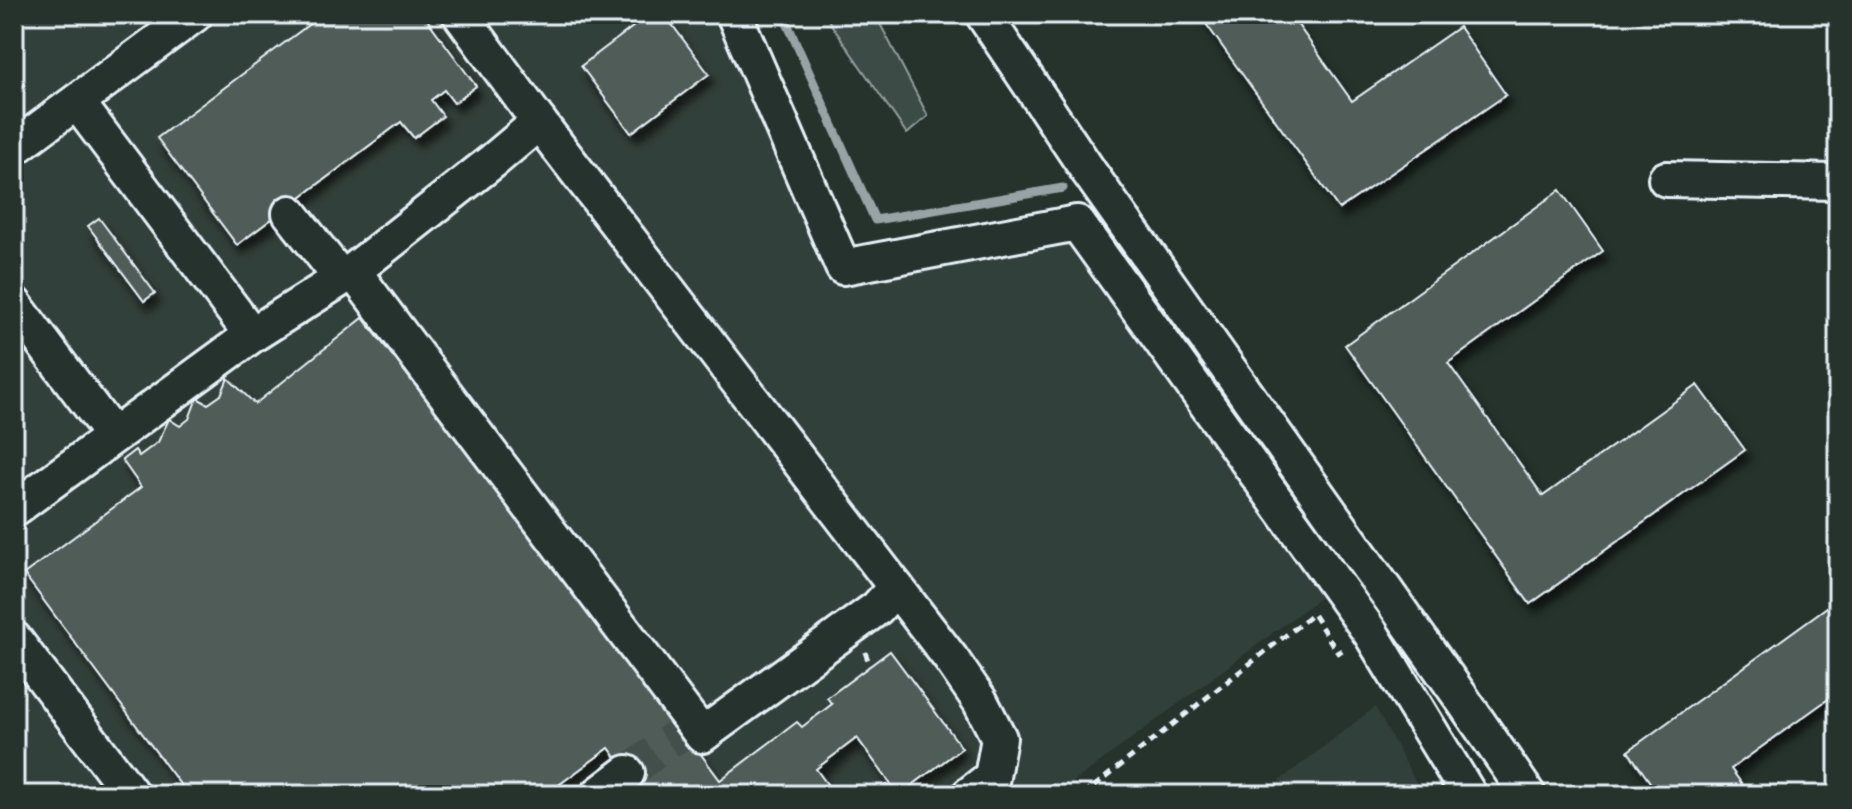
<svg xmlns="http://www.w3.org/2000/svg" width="1852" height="809" font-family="'Balsamiq Sans',sans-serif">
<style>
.built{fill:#333f3a}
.green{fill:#3e4b47;stroke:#939ea0;stroke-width:2}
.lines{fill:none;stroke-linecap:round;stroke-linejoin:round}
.stream{stroke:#98a3a5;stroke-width:9}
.building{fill:#505c59;stroke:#e8f1f8;stroke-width:2;filter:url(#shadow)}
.minor-tunnel{stroke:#43504b;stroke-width:34;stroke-dasharray:34 17;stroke-linecap:butt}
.minor-casing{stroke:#e8f1f8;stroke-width:40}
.path{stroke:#e8f1f8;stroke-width:5;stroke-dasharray:8 6;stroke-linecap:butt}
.minor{stroke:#26332d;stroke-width:34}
</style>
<defs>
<filter id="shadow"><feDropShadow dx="5" dy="9" stdDeviation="4" flood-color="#0009"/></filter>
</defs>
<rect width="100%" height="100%" fill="#26332d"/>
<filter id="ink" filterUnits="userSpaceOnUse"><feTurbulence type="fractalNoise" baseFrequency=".0125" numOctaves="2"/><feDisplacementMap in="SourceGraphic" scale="16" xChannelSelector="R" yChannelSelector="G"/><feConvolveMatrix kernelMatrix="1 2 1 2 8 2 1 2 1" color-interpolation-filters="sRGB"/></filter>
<g filter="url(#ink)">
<!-- built -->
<g class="built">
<polygon points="14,14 715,14 826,269 1062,237 1325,594 1056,795 14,795"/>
<polygon points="1375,707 1423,795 1261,795"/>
</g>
<!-- green -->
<polygon class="green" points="824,14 875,14 928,116 907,134"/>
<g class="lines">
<!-- stream -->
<polyline class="stream" points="783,14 875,220 1063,188"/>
</g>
<!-- building -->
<g class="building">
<polygon points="323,14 423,14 476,86 454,103 444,90 431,100 443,116 414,138 401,122 237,245 157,138"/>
<polygon points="650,14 664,14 709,74 631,133 581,66"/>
<polygon points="1199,14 1290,14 1352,101 1459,27 1506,95 1339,209"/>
<polygon points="1560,190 1603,251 1448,363 1543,496 1698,385 1745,450 1530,604 1345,345"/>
<polygon points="99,218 155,293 144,301 88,226"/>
<polygon points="363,318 665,706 720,780 797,722 802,727 832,704 827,698 890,651 962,748 899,795 857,738 816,769 835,795 644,795 609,748 545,795 188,795 24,574 141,487 122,460 135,450 139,456 158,442 169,419 180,426 189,419 197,398 208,404 221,395 228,378 255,404"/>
<polygon points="1838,599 1838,692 1731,769 1750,795 1659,795 1628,751"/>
</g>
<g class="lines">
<!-- minor-tunnel -->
<polyline class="minor-tunnel" points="627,773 684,731"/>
<defs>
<g id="minor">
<polyline points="460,14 539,122 951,659 980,701 999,738 992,777 969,795"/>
<polyline points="734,14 843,267 1077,223 1370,632 1469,795"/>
<polyline points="983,14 1089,172 1460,696 1528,795"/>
<polyline points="14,148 195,14"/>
<polyline points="1666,179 1838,182"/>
<polyline points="290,213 341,278"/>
<polyline points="353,271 702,735 877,608 896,587"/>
<polyline points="14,304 113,436"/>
<polyline points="252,335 353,271 494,160 539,122"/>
<polyline points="14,509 252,335 77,102"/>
<polyline points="14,639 132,795"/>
<polyline points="598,795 627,773"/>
</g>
</defs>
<!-- minor casing -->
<use href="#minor" class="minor-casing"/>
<!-- path -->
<g class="path">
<polyline points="865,652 870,666"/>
<polyline points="1083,795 1313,614 1338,653 1344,649"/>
</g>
<!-- minor -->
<use href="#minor" class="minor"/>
</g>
</g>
<!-- margin -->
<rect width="1852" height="809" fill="none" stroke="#26332d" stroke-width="48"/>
<rect x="24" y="24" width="1804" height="761" fill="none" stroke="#e8f1f8" stroke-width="3" filter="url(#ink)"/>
</svg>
